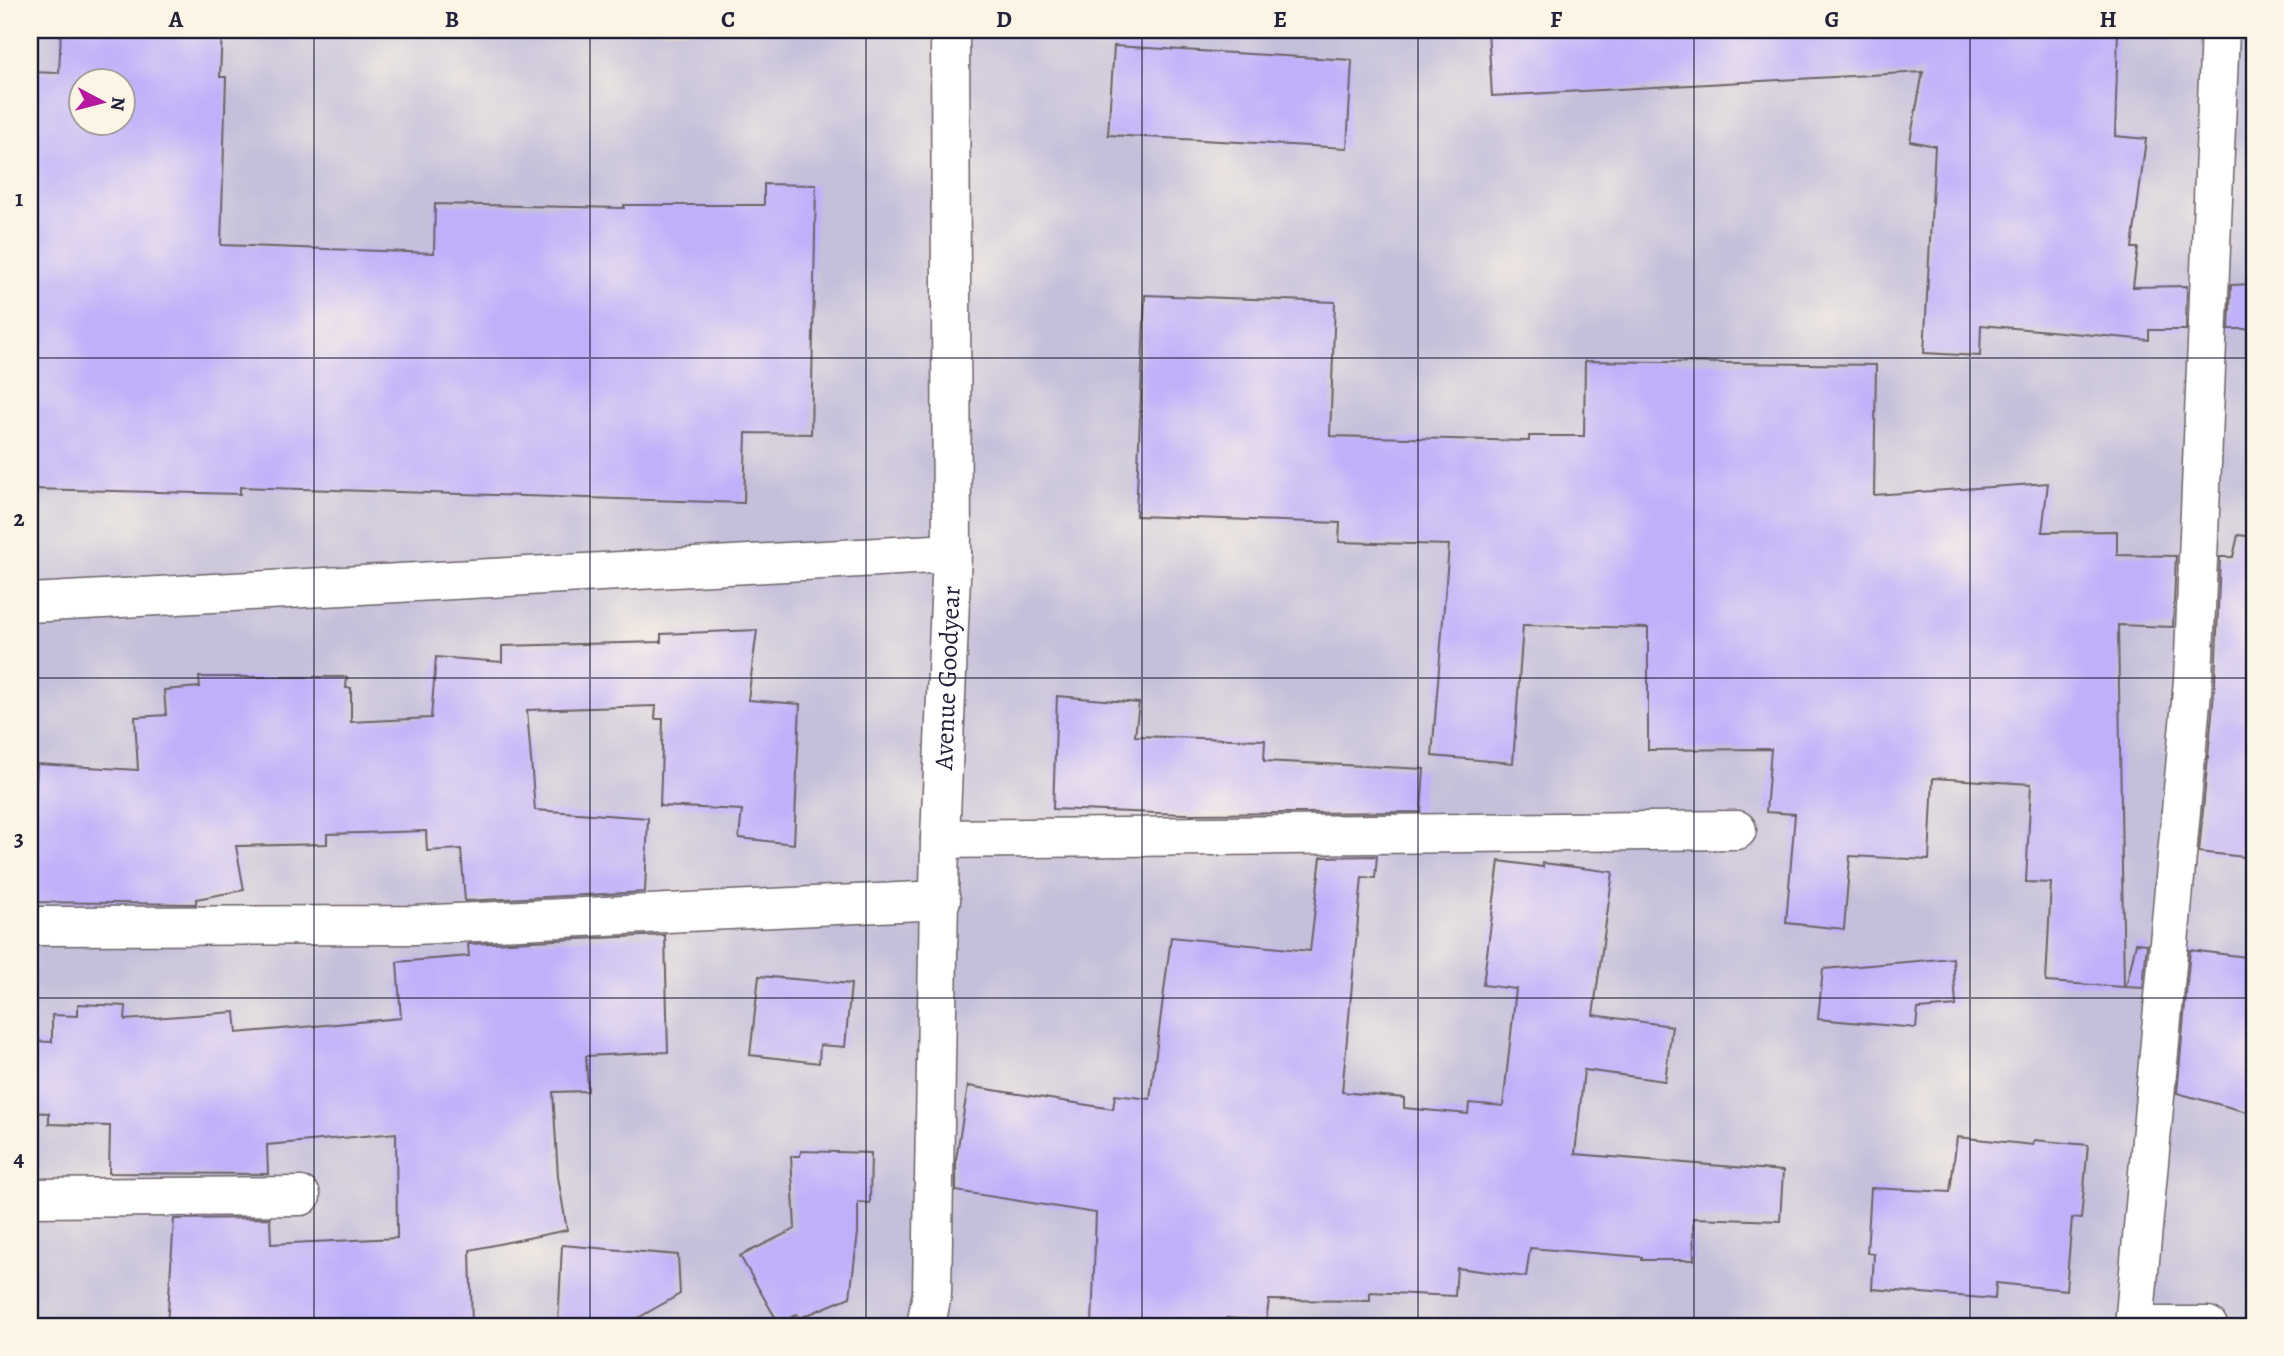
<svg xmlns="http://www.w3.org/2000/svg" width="2284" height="1356" font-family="Alegreya,serif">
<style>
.industrial{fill:#c5c0da;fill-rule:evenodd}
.building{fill:#c0b0fa;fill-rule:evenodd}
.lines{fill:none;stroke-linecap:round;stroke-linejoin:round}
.minor-casing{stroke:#6c6268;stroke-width:41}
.minor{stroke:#fff;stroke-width:38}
.grid{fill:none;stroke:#22223b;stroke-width:2;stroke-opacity:0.55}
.labels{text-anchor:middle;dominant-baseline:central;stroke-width:5;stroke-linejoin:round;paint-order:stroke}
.street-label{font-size:26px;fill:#22223b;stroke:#fcf5e5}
.neatline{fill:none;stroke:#22223b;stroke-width:2.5}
.grid-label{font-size:23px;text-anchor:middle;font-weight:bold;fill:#22223b}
</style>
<rect width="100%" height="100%" fill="#fcf5e5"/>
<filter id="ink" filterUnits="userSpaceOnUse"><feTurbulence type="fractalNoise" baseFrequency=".0143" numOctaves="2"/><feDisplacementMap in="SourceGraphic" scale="14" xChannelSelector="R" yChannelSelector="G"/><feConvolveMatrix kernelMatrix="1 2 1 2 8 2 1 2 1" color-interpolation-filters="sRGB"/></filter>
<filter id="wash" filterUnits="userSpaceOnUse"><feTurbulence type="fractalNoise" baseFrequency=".00686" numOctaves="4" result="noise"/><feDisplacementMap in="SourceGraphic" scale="28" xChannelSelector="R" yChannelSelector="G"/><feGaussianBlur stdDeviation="1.57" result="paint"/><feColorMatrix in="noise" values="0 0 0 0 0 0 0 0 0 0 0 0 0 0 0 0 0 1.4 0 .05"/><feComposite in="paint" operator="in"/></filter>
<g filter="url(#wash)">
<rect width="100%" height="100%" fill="#f4dabc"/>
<!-- industrial -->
<path class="industrial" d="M30 30H2254V1326H30ZM80 80H122V122H80Z"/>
<g id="blocks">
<!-- building -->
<g class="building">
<path d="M61 30H222L220 77H226L221 245 434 253 435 204 624 208V205H764V184L816 185 811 434 746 433 744 503 240 487V494L30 489V72L59 73ZM80 80H122V122H80Z"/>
<polygon points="1488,30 2118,30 2115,136 2146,139 2132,248 2138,248 2133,287 2187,286 2186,330 2149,330 2149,340 1981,325 1980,356 1924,353 1935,146 1910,141 1923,72 1492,96"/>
<polygon points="1114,46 1352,60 1347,148 1108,135"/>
<polygon points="2254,284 2254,329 2229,329 2231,285"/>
<polygon points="1145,295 1335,302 1330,436 1529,441 1529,436 1584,436 1585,361 1876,365 1874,495 2048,483 2042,532 2117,531 2117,555 2176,556 2173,627 2118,625 2124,987 2046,982 2051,883 2026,882 2031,784 1933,778 1929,860 1850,856 1844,929 1786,923 1795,814 1766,812 1771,749 1648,750 1648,628 1523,625 1513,763 1432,756 1449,545 1339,542 1340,523 1136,516"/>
<polygon points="2238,535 2254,537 2254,858 2199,852 2215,682 2220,557 2233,557"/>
<polygon points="757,630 748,700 800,704 794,844 739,838 742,810 660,806 663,719 655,719 656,706 527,710 535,810 648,818 645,892 465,901 461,849 427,851 426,831 327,834 327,844 236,846 244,890 196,899 196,904 30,902 37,764 138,770 135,717 166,715 164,690 200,687 199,677 347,677 346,688 351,688 351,722 431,718 436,657 502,662 502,646 661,642 661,634"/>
<polygon points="1057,696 1139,703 1135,736 1265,740 1264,761 1424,769 1421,812 1184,814 1053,809"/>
<polygon points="1377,856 1375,878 1362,877 1342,1092 1404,1098 1404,1108 1468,1114 1469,1103 1503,1106 1516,989 1483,985 1499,861 1543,867 1543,863 1613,872 1593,1015 1672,1026 1665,1081 1584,1070 1575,1154 1783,1171 1780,1221 1693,1218 1694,1260 1642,1260 1642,1257 1530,1248 1526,1277 1457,1268 1455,1296 1370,1292 1370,1301 1269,1300 1266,1321 1226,1318 1226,1326 1092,1326 1096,1213 956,1191 956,1159 968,1086 1113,1109 1115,1095 1150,1099 1171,937 1310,951 1321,857"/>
<polygon points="665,935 668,1052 586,1056 588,1091 553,1092 558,1177 567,1230 470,1250 472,1326 167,1326 174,1219 270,1218 271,1244 397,1238 396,1133 267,1145 268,1174 109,1173 110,1126 49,1124 49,1113 30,1112 30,1041 52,1042 52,1015 78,1016 78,1004 126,1006 125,1020 235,1012 237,1033 401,1018 397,962 469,956 468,944"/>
<polygon points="2136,943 2147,944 2143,988 2126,987"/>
<polygon points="2190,950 2254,958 2254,1114 2177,1093"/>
<polygon points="1953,958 1956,1006 1918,1009 1916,1028 1818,1019 1823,969"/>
<polygon points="759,976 851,984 845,1047 820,1045 819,1063 750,1055"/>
<polygon points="1957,1137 2033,1145 2034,1140 2088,1145 2081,1219 2072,1218 2066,1290 1996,1283 1995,1299 1872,1289 1874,1254 1867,1253 1871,1188 1950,1192"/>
<polygon points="801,1151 871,1153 870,1203 858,1202 858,1233 850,1297 800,1318 797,1314 779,1324 740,1256 795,1229 791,1156 800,1156"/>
<polygon points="562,1245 678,1255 680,1294 624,1326 558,1326"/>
</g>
</g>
</g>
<g filter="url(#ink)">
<use href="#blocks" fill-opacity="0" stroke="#6c6268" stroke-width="2"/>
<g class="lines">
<defs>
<g id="minor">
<polyline points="30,603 952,553"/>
<polyline points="940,839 1737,830"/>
<polyline points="30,926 414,925 941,900"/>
<polyline points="30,1198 301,1196"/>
<path id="s1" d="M926 1326 932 1293 940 839 952 553 950 30"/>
<polyline points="2134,1326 2193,680 2220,30"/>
<polyline points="2155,1326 2208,1326"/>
</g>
</defs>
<!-- minor casing -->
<use href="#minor" class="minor-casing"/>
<!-- minor -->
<use href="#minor" class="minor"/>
</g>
</g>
<!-- grid -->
<path class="grid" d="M314 30V1326M590 30V1326M866 30V1326M1142 30V1326M1418 30V1326M1694 30V1326M1970 30V1326M30 358H2254M30 678H2254M30 998H2254"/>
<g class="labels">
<!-- street labels -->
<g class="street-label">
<text stroke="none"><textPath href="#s1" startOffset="649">Avenue Goodyear</textPath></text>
</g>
</g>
<!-- margin -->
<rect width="2284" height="1356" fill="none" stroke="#fcf5e5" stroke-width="77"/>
<!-- north arrow -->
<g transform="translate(102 102) rotate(97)"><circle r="33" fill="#fcf5e5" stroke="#a5a1a1" stroke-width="2"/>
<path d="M0-5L12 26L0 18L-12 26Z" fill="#b5179e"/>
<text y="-10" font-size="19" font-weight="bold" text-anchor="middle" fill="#22223b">N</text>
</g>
<rect x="38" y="38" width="2208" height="1280" class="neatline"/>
<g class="grid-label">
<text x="176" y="27">A</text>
<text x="452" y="27">B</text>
<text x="728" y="27">C</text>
<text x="1004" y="27">D</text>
<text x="1280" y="27">E</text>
<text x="1556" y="27">F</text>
<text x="1832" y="27">G</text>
<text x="2108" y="27">H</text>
<text x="19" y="206">1</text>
<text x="19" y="526">2</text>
<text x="19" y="846">3</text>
<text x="19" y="1166">4</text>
</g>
</svg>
